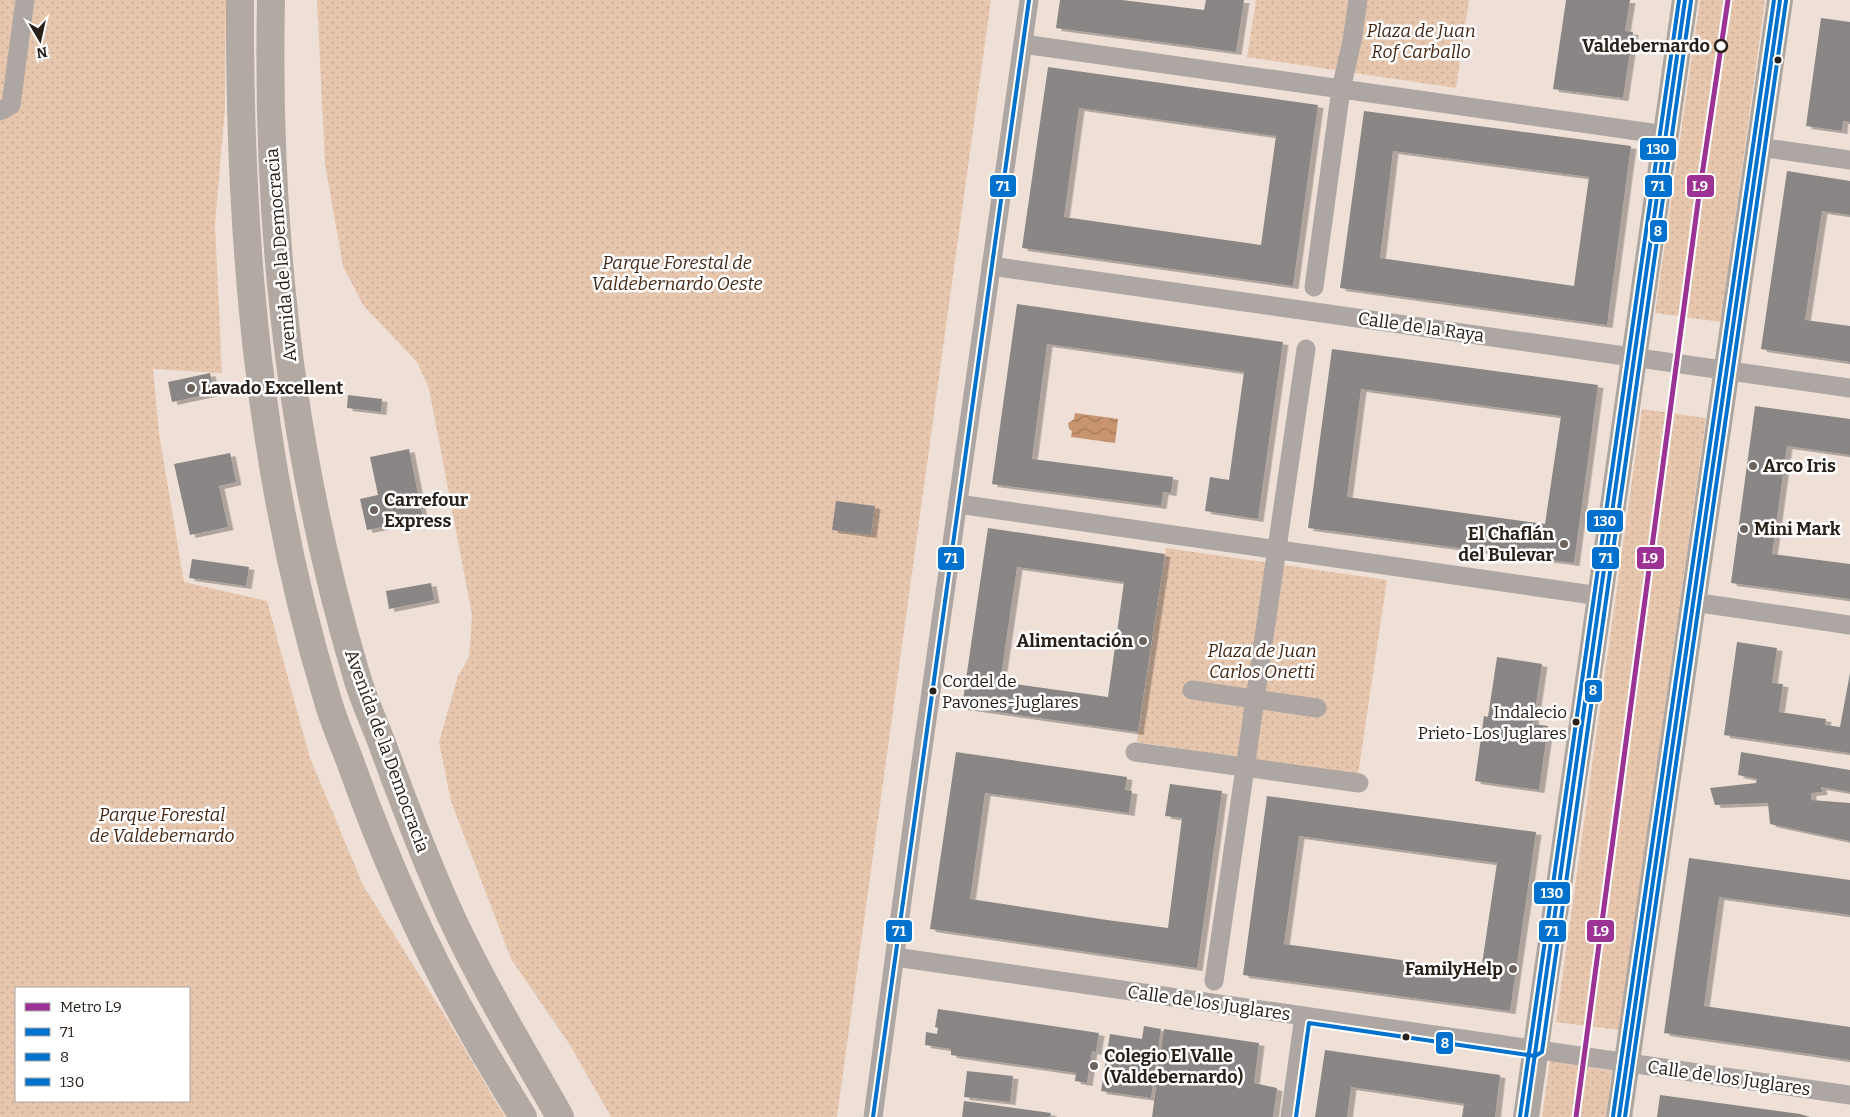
<svg xmlns="http://www.w3.org/2000/svg" width="1850" height="1117" font-family="Bitter,serif">
<style>
.park{fill:url(#park-dots);fill-rule:evenodd}
.water{fill:url(#water-waves)}
.building{fill:#8a8685;fill-rule:evenodd;filter:url(#shadow)}
.lines{fill:none;stroke-linecap:round;stroke-linejoin:round}
.street{stroke:#ada6a2;stroke-width:19}
.secondary{stroke:#ada5a0;stroke-width:26}
.primary{stroke:#b2a9a2;stroke-width:28}
.bus-1-casing{stroke:#fff;stroke-width:8}
.bus-2-casing{stroke:#fff;stroke-width:8}
.bus-3-casing{stroke:#fff;stroke-width:8}
.bus-1{stroke:#0072ce;stroke-width:4}
.bus-2{stroke:#0072ce;stroke-width:4}
.bus-3{stroke:#0072ce;stroke-width:4}
.metro-1-casing{stroke:#fff;stroke-width:9}
.metro-1{stroke:#9c3293;stroke-width:5}
.stop-dot{fill:#fff;stroke:#29201a;stroke-width:2.5}
.bus-dot{fill:#29201a;stroke:#fff;stroke-width:2}
.poi-dot{fill:#6e635c;stroke:#fff;stroke-width:2}
.labels{text-anchor:middle;dominant-baseline:central;stroke-width:5;stroke-linejoin:round;paint-order:stroke}
.bus-label{font-size:17px;fill:#29201a;stroke:#fff;text-anchor:start}
.park-label{font-size:18px;font-style:italic;fill:#452813;stroke:#fff}
.stop-label{font-size:18px;font-weight:bold;fill:#29201a;stroke:#fff;text-anchor:end}
.street-label{font-size:18px;fill:#29201a;stroke:#fff}
.poi-label{font-size:18px;font-weight:bold;fill:#29201a;stroke:#fff;text-anchor:start}
.line-badge{stroke:#fff;stroke-width:2}
.badge-label{font-size:14px;text-anchor:middle;font-weight:bold;fill:#fff}
</style>
<defs>
<pattern id="park-dots" width="8" height="8" patternUnits="userSpaceOnUse" patternTransform="scale(1.25)"><rect width="8" height="8" fill="#e7c6ae"/><path d="M2 2h.1M6 6h.1" fill="none" stroke="#c6aa95" stroke-width="1.8" stroke-linecap="round"/></pattern>
<pattern id="water-waves" width="16" height="10" patternUnits="userSpaceOnUse" patternTransform="scale(1.25)"><rect width="16" height="10" fill="#c8946f"/><path d="M0 5q4-4 8 0t8 0" fill="none" stroke="#a2785a"/></pattern>
<filter id="shadow"><feDropShadow dx="5.5" dy="3" stdDeviation="0" flood-color="#0004"/></filter>
</defs>
<rect width="100%" height="100%" fill="#eee0d6"/>
<!-- park -->
<g class="park">
<path d="M0 0H226L225 108 215 225 222 373 153 369 159 433 184 582 267 601 310 758 363 885 447 1019 505 1117H0ZM16 988H189V1101H16Z"/>
<polygon points="317,0 991,0 837,1117 611,1117 568,1042 511,959 451,801 439,742 458,676 469,657 472,615 429,389 417,362 363,305 343,266 325,164"/>
<polygon points="1256,0 1469,0 1456,88 1247,57"/>
<polygon points="1700,0 1765,0 1721,322 1655,313"/>
<polygon points="1642,409 1706,418 1619,1030 1556,1022"/>
<polygon points="1166,548 1387,580 1358,775 1137,742"/>
<polygon points="1550,1061 1612,1071 1606,1117 1542,1117"/>
</g>
<!-- water -->
<polygon class="water" points="1075,413 1118,419 1115,443 1071,437 1072,431 1069,429 1068,423 1074,419"/>
<!-- building -->
<g class="building">
<polygon points="1060,0 1122,0 1204,10 1206,0 1244,0 1236,52 1056,28"/>
<polygon points="1566,0 1630,0 1625,31 1633,32 1623,98 1553,89"/>
<polygon points="1821,18 1850,22 1850,122 1843,121 1842,131 1806,126"/>
<path d="M1048 67 1318 105 1293 286 1022 248ZM1079 108 1276 136 1261 245 1064 217Z"/>
<path d="M1364 111 1631 146 1607 325 1340 288ZM1393 151 1589 177 1574 286 1380 258Z"/>
<polygon points="1787,171 1850,181 1850,215 1822,211 1805,320 1850,326 1850,362 1761,349"/>
<polygon points="1017,304 1283,342 1258,519 1205,511 1210,477 1229,480 1244,372 1047,344 1032,459 1173,477 1171,493 1163,492 1161,506 992,484"/>
<path d="M1332 349 1598 385 1574 563 1308 528ZM1361 389 1561 416 1545 524 1347 497Z"/>
<polygon points="210,373 214,393 172,402 168,382"/>
<polygon points="348,395 382,399 381,412 347,408"/>
<polygon points="1755,406 1850,419 1850,455 1787,446 1772,554 1850,564 1850,599 1731,583"/>
<polygon points="409,449 423,519 367,530 360,499 378,495 370,457"/>
<polygon points="230,453 236,482 219,486 228,527 190,535 174,464"/>
<polygon points="836,501 875,506 871,535 832,530"/>
<path d="M988 528 1165 554 1138 732 962 707ZM1017 567 1124 582 1108 697 1000 682Z"/>
<polygon points="192,559 249,567 246,586 189,578"/>
<polygon points="431,583 434,600 389,609 386,591"/>
<polygon points="1737,642 1777,648 1772,683 1783,684 1779,712 1826,719 1825,725 1840,727 1850,673 1850,753 1724,735"/>
<polygon points="1497,657 1542,664 1533,724 1548,726 1539,790 1475,781 1484,716 1488,717"/>
<polygon points="956,752 1127,777 1125,790 1132,791 1129,813 985,793 970,899 1107,920 1168,928 1182,818 1165,816 1170,784 1222,791 1197,968 930,929"/>
<polygon points="1741,752 1850,770 1850,792 1821,787 1822,792 1811,793 1811,800 1850,803 1850,841 1770,824 1768,803 1715,805 1710,788 1756,783 1757,779 1738,775"/>
<path d="M1267 796 1536 832 1510 1011 1243 975ZM1299 836 1497 863 1481 971 1284 944Z"/>
<polygon points="1689,858 1850,880 1850,915 1719,897 1704,1006 1850,1027 1850,1060 1664,1033"/>
<polygon points="938,1009 1099,1033 1096,1052 1092,1051 1087,1083 1075,1081 1076,1073 951,1055 951,1049 925,1045 926,1032 937,1034 938,1028 935,1027"/>
<polygon points="1144,1026 1161,1029 1151,1098 1101,1091 1110,1034 1142,1039"/>
<polygon points="1164,1029 1259,1043 1254,1083 1277,1088 1273,1117 1152,1117"/>
<polygon points="1325,1050 1500,1075 1495,1117 1462,1117 1464,1104 1473,1105 1351,1087 1347,1117 1315,1117"/>
<polygon points="967,1071 1013,1076 1010,1102 964,1097"/>
<polygon points="1660,1095 1800,1114 1810,1117 1657,1117"/>
<polygon points="964,1101 1051,1113 1050,1117 962,1117"/>
</g>
<g class="lines">
<!-- street -->
<g class="street">
<polyline points="1023,44 1666,135"/>
<polyline points="0,111 11,105 25,0"/>
<polyline points="1759,147 1850,160"/>
<polyline points="991,266 1850,388"/>
<polyline points="1314,287 1341,89 1352,41 1358,0"/>
<polyline points="958,504 1600,596"/>
<polyline points="1693,602 1850,625"/>
<polyline points="1192,690 1317,708"/>
<polyline points="1135,752 1359,783"/>
<polyline points="895,957 1850,1095"/>
<polyline points="1214,981 1306,349"/>
<polyline points="873,1117 918,783 1029,0"/>
<polyline points="1290,1117 1304,1016"/>
</g>
<!-- secondary -->
<g class="secondary">
<polyline points="1526,1117 1685,0"/>
<polyline points="1619,1117 1780,0"/>
</g>
<!-- primary -->
<g class="primary">
<path d="M240 0C239 235 258 472 327 698 333 720 343 742 351 764 384 856 423 946 472 1031 488 1060 506 1089 523 1117"/>
<path d="M271 0C266 227 291 456 356 674 363 699 374 722 383 746 401 796 420 845 441 894 474 971 519 1044 560 1117"/>
</g>
<defs>
<g id="bus-1">
<polyline points="873,1117 1029,0"/>
<polyline points="1526,1117 1685,0"/>
<polyline points="1619,1117 1780,0"/>
</g>
<g id="bus-2">
<polyline points="1296,1117 1309,1023 1535,1056 1542,1052 1691,1"/>
<polyline points="1625,1117 1786,1"/>
</g>
<g id="bus-3">
<polyline points="1520,1116 1679,0"/>
<polyline points="1613,1116 1774,0"/>
</g>
</defs>
<!-- bus-1 casing -->
<use href="#bus-1" class="bus-1-casing"/>
<!-- bus-2 casing -->
<use href="#bus-2" class="bus-2-casing"/>
<!-- bus-3 casing -->
<use href="#bus-3" class="bus-3-casing"/>
<!-- bus-1 -->
<use href="#bus-1" class="bus-1"/>
<!-- bus-2 -->
<use href="#bus-2" class="bus-2"/>
<!-- bus-3 -->
<use href="#bus-3" class="bus-3"/>
<defs>
<polyline id="metro-1" points="1576,1117 1698,202 1728,0"/>
</defs>
<!-- metro-1 casing -->
<use href="#metro-1" class="metro-1-casing"/>
<!-- metro-1 -->
<use href="#metro-1" class="metro-1"/>
</g>
<!-- markers -->
<circle class="stop-dot" cx="1721" cy="46" r="6"/>
<g class="bus-dot">
<circle cx="1778" cy="60" r="4.5"/>
<circle cx="933" cy="691" r="4.5"/>
<circle cx="1576" cy="722" r="4.5"/>
<circle cx="1406" cy="1037" r="4.5"/>
</g>
<g class="poi-dot">
<circle cx="191" cy="388" r="5"/>
<circle cx="1753" cy="466" r="5"/>
<circle cx="374" cy="510" r="5"/>
<circle cx="1744" cy="529" r="5"/>
<circle cx="1564" cy="544" r="5"/>
<circle cx="1143" cy="641" r="5"/>
<circle cx="1513" cy="969" r="5"/>
<circle cx="1094" cy="1066" r="5"/>
</g>
<g class="labels">
<!-- bus labels -->
<g class="bus-label">
<text x="942" y="681">Cordel de<tspan x="942" dy="21">Pavones-Juglares</tspan></text>
<text x="1567" y="712" text-anchor="end">Indalecio<tspan x="1567" dy="21">Prieto-Los Juglares</tspan></text>
</g>
<!-- park labels -->
<g class="park-label">
<text x="1421" y="31">Plaza de Juan<tspan x="1421" dy="21">Rof Carballo</tspan></text>
<text x="677" y="263">Parque Forestal de<tspan x="677" dy="21">Valdebernardo Oeste</tspan></text>
<text x="1262" y="651">Plaza de Juan<tspan x="1262" dy="21">Carlos Onetti</tspan></text>
<text x="162" y="815">Parque Forestal<tspan x="162" dy="21">de Valdebernardo</tspan></text>
</g>
<!-- stop labels -->
<g class="stop-label">
<text x="1710" y="46">Valdebernardo</text>
</g>
<!-- street labels -->
<g class="street-label">
<text transform="translate(281 255) rotate(-95)">Avenida de la Democracia</text>
<text transform="translate(1421 327) rotate(8)">Calle de la Raya</text>
<text transform="translate(387 751) rotate(70)">Avenida de la Democracia</text>
<text transform="translate(1209 1003) rotate(8)">Calle de los Juglares</text>
<text transform="translate(1729 1078) rotate(8)">Calle de los Juglares</text>
</g>
<!-- poi labels -->
<g class="poi-label">
<text x="201" y="388">Lavado Excellent</text>
<text x="1763" y="466">Arco Iris</text>
<text x="384" y="500">Carrefour<tspan x="384" dy="21">Express</tspan></text>
<text x="1754" y="529">Mini Mark</text>
<text x="1554" y="534" text-anchor="end">El Chaflán<tspan x="1554" dy="21">del Bulevar</tspan></text>
<text x="1133" y="641" text-anchor="end">Alimentación</text>
<text x="1503" y="969" text-anchor="end">FamilyHelp</text>
<text x="1104" y="1056">Colegio El Valle<tspan x="1104" dy="21">(Valdebernardo)</tspan></text>
</g>
</g>
<g class="line-badge">
<rect x="1639" y="137" width="38" height="24" rx="5" fill="#0072ce"/>
<rect x="1686" y="174" width="29" height="24" rx="5" fill="#9c3293"/>
<rect x="989" y="174" width="28" height="24" rx="5" fill="#0072ce"/>
<rect x="1644" y="174" width="29" height="24" rx="5" fill="#0072ce"/>
<rect x="1649" y="219" width="19" height="24" rx="5" fill="#0072ce"/>
<rect x="1586" y="509" width="38" height="24" rx="5" fill="#0072ce"/>
<rect x="1636" y="546" width="29" height="24" rx="5" fill="#9c3293"/>
<rect x="1591" y="546" width="29" height="24" rx="5" fill="#0072ce"/>
<rect x="937" y="546" width="28" height="25" rx="5" fill="#0072ce"/>
<rect x="1584" y="679" width="19" height="24" rx="5" fill="#0072ce"/>
<rect x="1533" y="881" width="38" height="24" rx="5" fill="#0072ce"/>
<rect x="1586" y="919" width="29" height="24" rx="5" fill="#9c3293"/>
<rect x="1538" y="919" width="29" height="24" rx="5" fill="#0072ce"/>
<rect x="885" y="919" width="28" height="24" rx="5" fill="#0072ce"/>
<rect x="1435" y="1031" width="19" height="24" rx="5" fill="#0072ce"/>
</g>
<g class="badge-label">
<text x="1658" y="154">130</text>
<text x="1700" y="191">L9</text>
<text x="1003" y="191">71</text>
<text x="1658" y="191">71</text>
<text x="1658" y="236">8</text>
<text x="1605" y="526">130</text>
<text x="1650" y="563">L9</text>
<text x="1606" y="563">71</text>
<text x="951" y="563">71</text>
<text x="1593" y="695">8</text>
<text x="1552" y="898">130</text>
<text x="1601" y="936">L9</text>
<text x="1552" y="936">71</text>
<text x="899" y="936">71</text>
<text x="1445" y="1048">8</text>
</g>
<!-- legend -->
<rect x="15" y="987" width="175" height="115" fill="#ffffff" stroke="#a9a6a3"/>
<rect x="25" y="1003" width="25" height="8" fill="#9c3293" stroke="#a9a6a3"/>
<text x="60" y="1012" font-size="15" fill="#29201a">Metro L9</text>
<rect x="25" y="1028" width="25" height="8" fill="#0072ce" stroke="#a9a6a3"/>
<text x="60" y="1037" font-size="15" fill="#29201a">71</text>
<rect x="25" y="1053" width="25" height="8" fill="#0072ce" stroke="#a9a6a3"/>
<text x="60" y="1062" font-size="15" fill="#29201a">8</text>
<rect x="25" y="1078" width="25" height="8" fill="#0072ce" stroke="#a9a6a3"/>
<text x="60" y="1087" font-size="15" fill="#29201a">130</text>
<!-- north arrow -->
<g transform="translate(40 40) rotate(171)" stroke="#ffffff" stroke-width="4" paint-order="stroke">
<path d="M0-4L9 19L0 12L-9 19Z" fill="#29201a"/>
<text y="-8" font-size="14" font-weight="bold" text-anchor="middle" fill="#29201a">N</text>
</g>
</svg>
